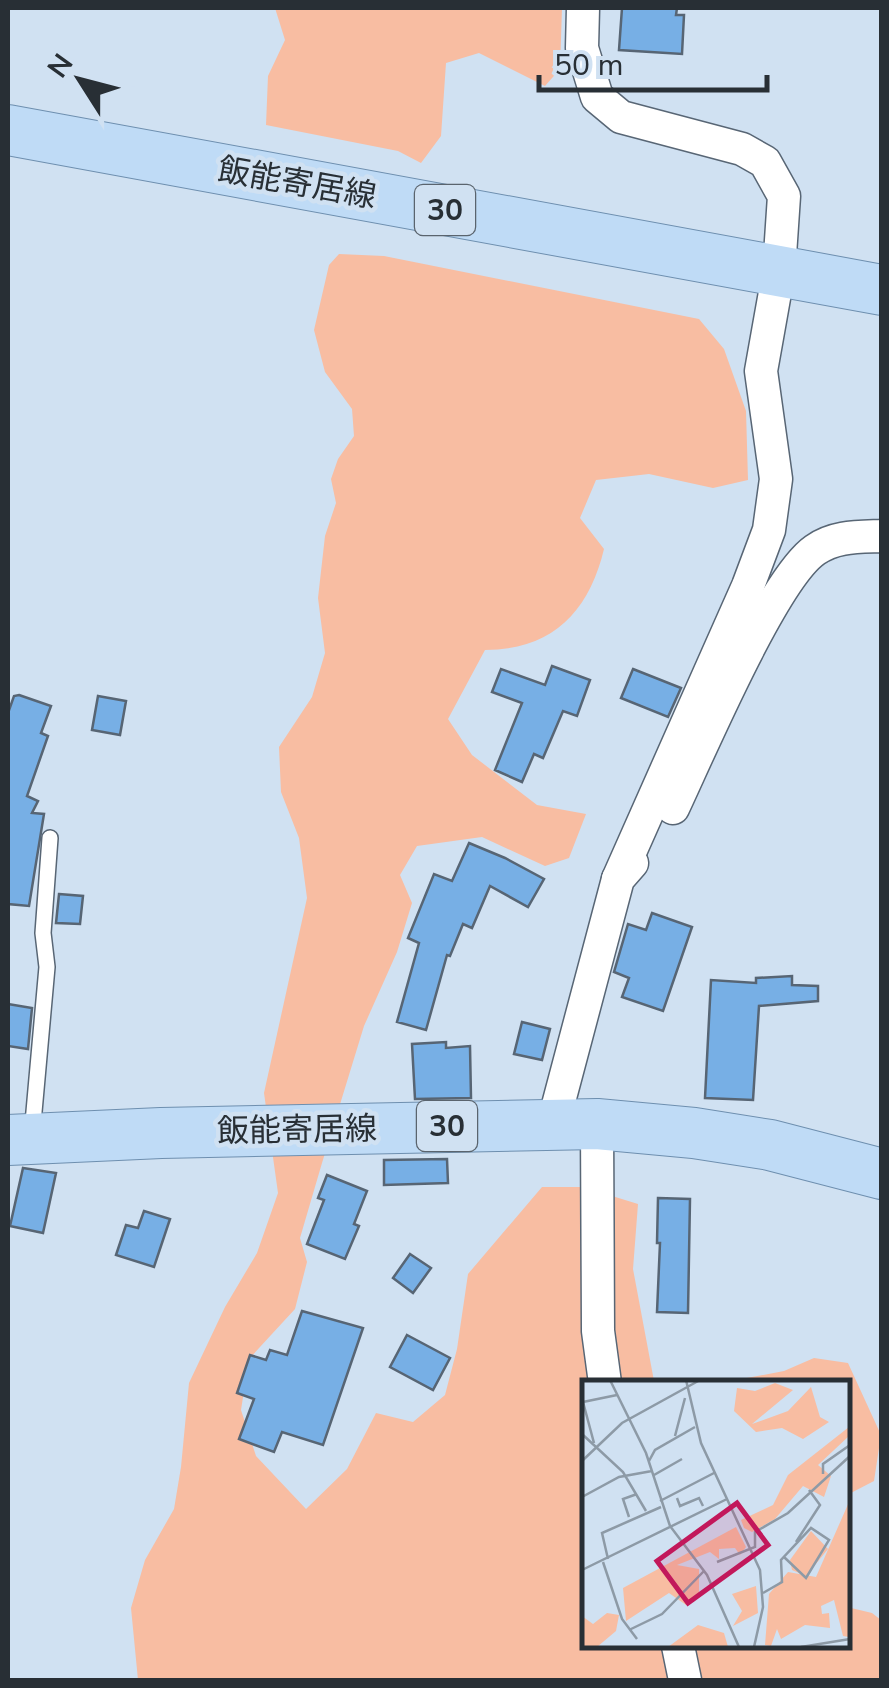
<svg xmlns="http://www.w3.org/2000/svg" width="889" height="1688" font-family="'Nunito Sans','Noto Sans JP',sans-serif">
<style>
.green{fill:#f8bda2}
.building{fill:#77afe5;stroke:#576574;stroke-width:2.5}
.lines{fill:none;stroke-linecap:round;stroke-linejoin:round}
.lane-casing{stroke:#586675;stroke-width:18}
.street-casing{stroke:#586675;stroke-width:35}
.primary-casing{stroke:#6e8faf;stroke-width:52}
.lane{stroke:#fff;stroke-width:15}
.street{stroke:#fff;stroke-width:32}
.primary{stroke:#bfdbf6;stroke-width:50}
.labels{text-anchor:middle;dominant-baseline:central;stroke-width:9;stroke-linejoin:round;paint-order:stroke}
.shield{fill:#d0e1f2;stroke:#5a646e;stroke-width:2.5}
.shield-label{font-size:30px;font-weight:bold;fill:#282f35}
.street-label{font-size:32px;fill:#282f35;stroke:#d0e1f2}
.inset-road{fill:none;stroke:#8d9aa6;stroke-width:2.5}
.view{fill:#c2185b;fill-opacity:0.15;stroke:#c2185b;stroke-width:5}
.inset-edge{fill:none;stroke:#282f35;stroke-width:5}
</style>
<rect width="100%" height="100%" fill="#d0e1f2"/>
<!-- green -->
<g class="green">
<polygon points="275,8 562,8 560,69 545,86 479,53 446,63 441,136 421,163 398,151 266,125 268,76 285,40"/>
<path d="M339 254 384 256 699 319 724 349 746 411 748 480 713 488 649 474 596 480 580 518 604 549C589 612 552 650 485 650L448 719 472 755 537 805 586 814 569 858 545 866 482 837 417 846 400 875 412 903 397 952 364 1026 322 1163 300 1238 307 1262 295 1309 249 1359 241 1410 256 1456 306 1509 347 1469 376 1413 413 1422 445 1395 457 1349 468 1274 542 1187H583L638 1204 633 1269 654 1381 657 1383H584V1646H846L847 1607 872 1613 881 1620V1680H138L131 1608 145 1560 174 1509 181 1467 189 1383 225 1307 257 1253 278 1193 264 1093 307 898 299 838 281 792 279 747 312 697 325 653 318 598 325 536 336 503 331 479 338 459 354 436 352 409 325 372 314 330 329 265Z"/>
<polygon points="814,1358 848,1363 881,1435 874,1481 847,1495 846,1383 720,1383 784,1371"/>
</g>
<!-- building -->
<g class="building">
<polygon points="622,8 677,8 676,15 684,15 682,54 619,50"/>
<polygon points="552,666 590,680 577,716 563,711 543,758 534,754 522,782 495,770 522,703 492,692 501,669 545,685"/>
<polygon points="633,669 681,688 668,717 621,698"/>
<polygon points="19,695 51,706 41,733 48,736 27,796 38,801 32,813 44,814 29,906 8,904 8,713 14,696"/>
<polygon points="98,696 126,701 120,735 92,730"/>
<polygon points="469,843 505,858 544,879 528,907 490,886 472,928 463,924 450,956 447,955 426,1030 397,1022 419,943 408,938 434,874 452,881"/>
<polygon points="59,894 83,896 80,924 56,923"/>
<polygon points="652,913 692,927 663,1011 622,997 629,978 614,972 628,924 646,930"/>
<polygon points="792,976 792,985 818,986 818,1001 759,1006 753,1100 705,1098 711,980 756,983 756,978"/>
<polygon points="8,1004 32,1008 28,1049 8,1046"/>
<polygon points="522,1022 550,1029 542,1060 514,1054"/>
<polygon points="446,1042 446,1048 470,1046 471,1098 415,1099 412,1044"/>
<polygon points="447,1159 448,1183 384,1185 384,1160"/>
<polygon points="23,1168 56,1173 43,1233 10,1226"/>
<polygon points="327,1175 367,1191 354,1224 359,1226 345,1259 307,1244 324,1200 318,1198"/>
<polygon points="658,1198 690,1199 688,1313 657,1312 660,1243 657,1243"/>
<polygon points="144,1211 170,1219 154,1267 116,1255 126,1225 138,1228"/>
<polygon points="410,1254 431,1268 413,1293 393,1278"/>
<polygon points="302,1311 363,1328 323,1445 282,1432 274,1452 239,1439 254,1399 237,1393 250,1355 266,1360 270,1350 287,1355"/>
<polygon points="407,1335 450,1358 433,1390 390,1367"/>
</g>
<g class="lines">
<defs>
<polyline id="lane" points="32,1134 47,967 43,933 50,838"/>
<g id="street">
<polyline points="583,8 582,48 597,97 621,117 742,149 765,162 784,196 779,270 761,371 776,479 769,530 748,586 618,879"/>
<path d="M673 808C699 753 772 580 815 550 835 536 857 537 882 536"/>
<polyline points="553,1124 618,879 632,863"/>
<polyline points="597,1124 598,1331 605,1383"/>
<polyline points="678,1646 685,1680"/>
</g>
<g id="primary">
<polyline points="8,130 882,290"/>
<polyline points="8,1140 161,1133 597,1124 694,1133 770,1145 882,1174"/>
</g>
</defs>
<!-- lane casing -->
<use href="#lane" class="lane-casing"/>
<!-- street casing -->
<use href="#street" class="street-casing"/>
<!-- primary casing -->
<use href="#primary" class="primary-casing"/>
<!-- lane -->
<use href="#lane" class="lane"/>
<!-- street -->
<use href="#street" class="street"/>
<!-- primary -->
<use href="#primary" class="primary"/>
</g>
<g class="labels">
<!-- shield labels -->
<g class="shield">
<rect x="415" y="185" width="60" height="50" rx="8"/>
<rect x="417" y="1101" width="60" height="50" rx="8"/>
</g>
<g class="shield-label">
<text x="445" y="210">30</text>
<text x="447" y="1126">30</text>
</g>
<!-- street labels -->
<g class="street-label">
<text transform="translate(297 183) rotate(10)">飯能寄居線</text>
<text transform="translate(297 1130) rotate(-1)">飯能寄居線</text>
</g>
</g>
<!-- overview -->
<g transform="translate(582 1380)">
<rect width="268" height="268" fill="#d0e1f2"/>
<path d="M193 3 211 10 170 44 206 31 229 7 238 37 247 42 221 59 200 48 174 52 152 31 155 8 173 11ZM267 47V56L236 85 249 96 242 117 221 106 193 139 170 152 162 148 159 140 191 125 206 95ZM267 122V257L261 256 252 220 239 226 240 234 247 233 248 248 223 245 199 259 195 249 189 266 183 265 187 214 206 192 234 197ZM154 147 164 167 158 175 153 168 137 169V179L128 172 95 185 117 189V215L104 225 87 213 44 241 41 208ZM229 151 246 169 224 196 210 190 208 180ZM174 206 176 233 151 246 160 231 150 214ZM25 233 37 235 34 251 15 267H0V236L11 244ZM116 245 142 253 146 267H86Z" fill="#f8bda2"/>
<path class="inset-road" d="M28 0 64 73 88 146 125 195 157 267M104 0 119 63 178 190 181 227 172 267M0 54 41 92 64 131M93 56 103 18M12 63 1 22 35 15M0 81 40 43 118 0M67 81 73 70 113 47M241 94V84L268 65M72 95 100 79M0 117 37 97 70 91M95 118 98 126 117 118 121 126M78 121 132 93M47 137 41 119 55 114M214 162 238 125 227 110M26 179 20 153 79 127M21 182 40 239 55 259M135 182 173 167V152L206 133 268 76M0 190 145 119M181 213 200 202 199 180 229 148 247 160 224 198 202 177M47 250 80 234 122 191M219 267 268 259"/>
<path class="view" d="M155 123 186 165 106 223 75 181Z"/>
<rect width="268" height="268" class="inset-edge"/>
</g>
<!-- border -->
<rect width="889" height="1688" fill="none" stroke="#282f35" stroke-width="20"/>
<!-- north arrow -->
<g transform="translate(80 80) rotate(306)" stroke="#d0e1f2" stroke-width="8" paint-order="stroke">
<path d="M0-8L18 38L0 25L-18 38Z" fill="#282f35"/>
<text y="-15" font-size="28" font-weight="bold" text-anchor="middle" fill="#282f35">N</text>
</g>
<!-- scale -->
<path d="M539 75v15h228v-15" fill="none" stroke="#282f35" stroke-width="5"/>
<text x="554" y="75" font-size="30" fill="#282f35" stroke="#d0e1f2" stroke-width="8" paint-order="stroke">50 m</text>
</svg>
